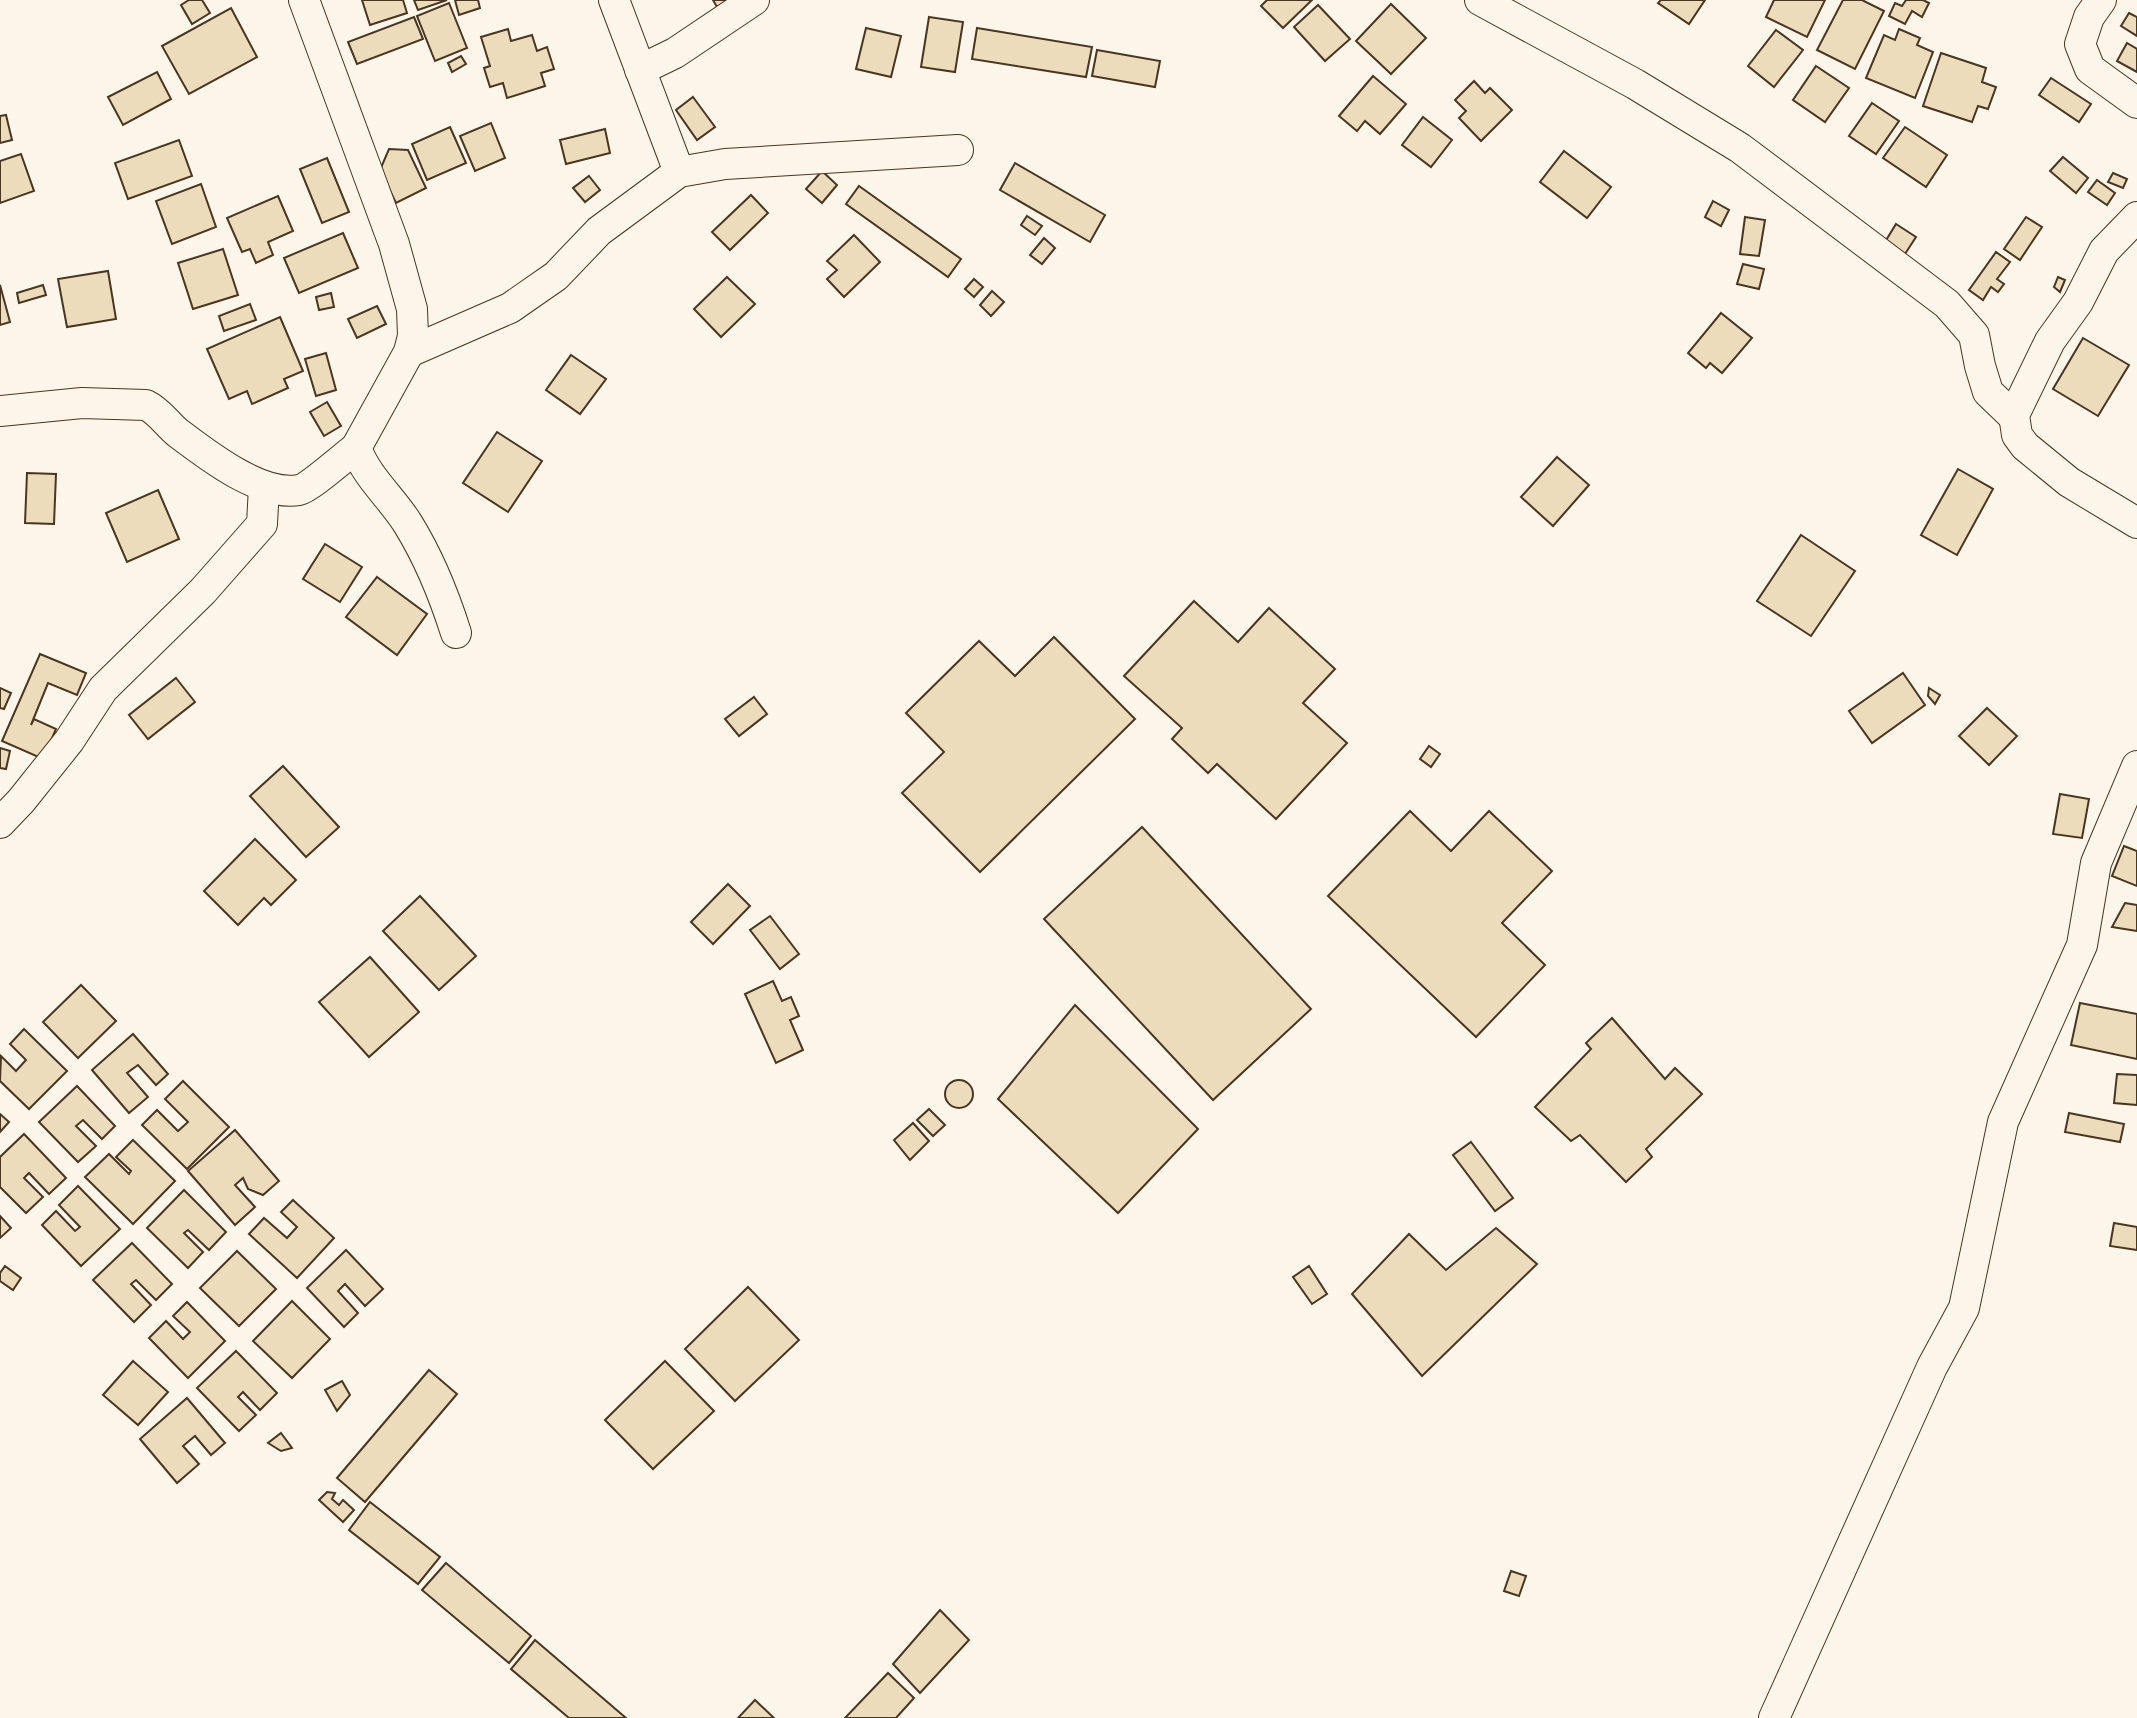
<svg xmlns="http://www.w3.org/2000/svg" width="2137" height="1718" font-family="'Varela Round',sans-serif">
<style>
.building{fill:#ecdcbc;stroke:#4a3520;stroke-width:2}
.lines{fill:none;stroke-linecap:round;stroke-linejoin:round}
.minor-casing{stroke:#4a3520;stroke-width:32}
.minor{stroke:#fbf6e9;stroke-width:30}
</style>
<rect width="100%" height="100%" fill="#fbf6e9"/>
<!-- building -->
<g class="building">
<polygon points="189,0 202,0 210,13 192,24 181,5"/>
<polygon points="362,0 403,0 407,13 370,25"/>
<polygon points="414,0 447,0 418,10"/>
<polygon points="455,0 478,0 480,8 459,15"/>
<polygon points="713,0 733,0 717,7"/>
<polygon points="1267,0 1312,0 1283,28 1261,6"/>
<polygon points="1661,0 1705,0 1689,24 1658,3"/>
<polygon points="1774,0 1825,0 1807,37 1766,17"/>
<polygon points="1843,0 1862,0 1884,11 1855,69 1817,50"/>
<polygon points="1906,0 1923,0 1929,3 1922,17 1912,11 1905,24 1889,16 1895,3 1902,6"/>
<polygon points="449,3 467,48 435,61 417,16"/>
<polygon points="1391,4 1426,38 1391,74 1356,41"/>
<polygon points="1318,5 1350,39 1325,61 1294,27"/>
<polygon points="231,8 257,57 189,94 162,46"/>
<polygon points="2129,13 2137,17 2137,36 2121,26"/>
<polygon points="414,17 423,39 357,64 348,42"/>
<polygon points="929,17 963,22 955,72 921,67"/>
<polygon points="866,28 901,36 891,77 856,69"/>
<polygon points="977,28 1092,47 1086,77 972,59"/>
<polygon points="508,29 511,41 532,35 537,51 547,47 554,69 541,73 545,86 507,98 503,83 490,87 484,68 490,66 481,37"/>
<polygon points="1899,29 1920,38 1917,45 1933,52 1915,98 1866,78 1884,35 1895,40"/>
<polygon points="1776,30 1803,50 1774,87 1748,66"/>
<polygon points="2127,43 2137,49 2137,72 2117,61"/>
<polygon points="1097,50 1160,61 1155,87 1092,76"/>
<polygon points="1941,53 1986,68 1982,82 1996,87 1988,109 1978,106 1972,122 1923,106"/>
<polygon points="461,56 466,64 452,72 448,63"/>
<polygon points="1816,66 1849,88 1825,122 1793,100"/>
<polygon points="157,72 171,99 123,125 108,97"/>
<polygon points="1373,76 1406,104 1380,134 1365,121 1357,131 1339,116"/>
<polygon points="2051,78 2091,104 2079,122 2039,95"/>
<polygon points="1474,81 1485,93 1490,88 1512,110 1481,141 1459,118 1466,111 1455,100"/>
<polygon points="693,97 715,127 697,140 676,110"/>
<polygon points="1872,103 1899,121 1876,154 1849,136"/>
<polygon points="6,115 12,140 0,143 0,116"/>
<polygon points="1423,117 1452,140 1431,167 1402,145"/>
<polygon points="491,123 505,158 475,171 460,136"/>
<polygon points="450,127 466,163 427,180 412,144"/>
<polygon points="1905,127 1947,155 1926,187 1883,158"/>
<polygon points="605,129 610,153 566,164 560,140"/>
<polygon points="179,140 192,176 128,199 115,163"/>
<polygon points="389,149 408,150 426,188 396,203 380,170"/>
<polygon points="1564,151 1611,187 1587,218 1540,182"/>
<polygon points="21,154 34,191 0,203 0,161"/>
<polygon points="2063,157 2088,178 2076,193 2050,171"/>
<polygon points="327,158 349,212 322,223 300,169"/>
<polygon points="1015,163 1105,215 1090,242 1000,190"/>
<polygon points="822,171 837,185 822,203 806,189"/>
<polygon points="2113,173 2127,179 2123,188 2108,182"/>
<polygon points="589,176 600,190 585,202 573,188"/>
<polygon points="2097,180 2115,193 2107,205 2088,192"/>
<polygon points="201,184 216,227 172,244 156,201"/>
<polygon points="859,186 961,259 948,277 846,204"/>
<polygon points="751,195 768,213 730,250 712,232"/>
<polygon points="278,196 293,231 268,242 273,255 256,263 250,249 242,252 227,218"/>
<polygon points="1713,201 1729,210 1721,226 1705,217"/>
<polygon points="1027,216 1042,226 1035,235 1021,225"/>
<polygon points="1745,217 1765,220 1759,256 1740,254"/>
<polygon points="2026,217 2042,227 2020,260 2004,249"/>
<polygon points="1896,224 1916,237 1905,254 1885,242"/>
<polygon points="343,233 358,268 299,293 284,258"/>
<polygon points="854,235 880,262 844,297 827,279 837,270 827,261"/>
<polygon points="1044,238 1055,248 1042,264 1030,255"/>
<polygon points="223,249 238,295 193,309 178,263"/>
<polygon points="1996,252 2010,262 1997,279 2004,284 1998,292 1991,287 1983,300 1969,290"/>
<polygon points="1743,264 1764,269 1759,289 1737,284"/>
<polygon points="108,271 116,319 67,327 58,279"/>
<polygon points="727,277 755,304 721,337 694,309"/>
<polygon points="2058,277 2065,280 2060,292 2054,287"/>
<polygon points="974,279 983,287 974,297 965,289"/>
<polygon points="0,285 10,322 0,325"/>
<polygon points="43,285 46,295 19,303 17,293"/>
<polygon points="992,291 1004,302 991,316 980,305"/>
<polygon points="331,293 334,307 319,310 316,297"/>
<polygon points="250,304 256,320 224,331 219,316"/>
<polygon points="377,306 386,324 357,338 348,319"/>
<polygon points="1721,313 1752,338 1722,373 1710,363 1706,368 1688,353"/>
<polygon points="280,317 303,371 284,379 288,388 252,404 247,391 229,399 207,349"/>
<polygon points="2083,338 2129,365 2098,416 2053,389"/>
<polygon points="326,353 336,390 316,396 305,359"/>
<polygon points="571,355 606,379 580,414 546,390"/>
<polygon points="327,402 341,426 324,436 310,412"/>
<polygon points="497,432 542,461 508,512 463,483"/>
<polygon points="1557,457 1589,485 1553,526 1521,497"/>
<polygon points="1958,469 1993,489 1957,555 1921,535"/>
<polygon points="27,473 56,474 54,524 25,523"/>
<polygon points="158,490 179,539 127,562 106,513"/>
<polygon points="1801,535 1855,571 1811,636 1757,601"/>
<polygon points="325,544 362,567 340,602 303,579"/>
<polygon points="377,577 427,614 397,655 346,617"/>
<polygon points="1194,601 1238,642 1269,608 1335,669 1303,703 1347,743 1276,819 1217,764 1208,773 1172,739 1182,728 1124,676"/>
<polygon points="1054,637 1135,719 980,872 902,793 944,752 906,713 979,641 1015,676"/>
<polygon points="40,654 86,673 77,695 48,683 31,725 34,719 56,729 43,759 2,741"/>
<polygon points="1903,673 1925,705 1872,743 1849,711"/>
<polygon points="176,678 195,702 148,739 129,715"/>
<polygon points="0,688 11,693 4,709 0,708"/>
<polygon points="1929,688 1940,695 1935,704 1928,696"/>
<polygon points="754,697 767,714 739,736 725,719"/>
<polygon points="1987,708 2017,736 1989,765 1959,736"/>
<polygon points="1429,746 1440,754 1431,767 1420,759"/>
<polygon points="0,748 10,751 6,769 0,768"/>
<polygon points="283,766 339,827 306,857 250,796"/>
<polygon points="2060,794 2089,799 2082,838 2053,834"/>
<polygon points="1410,811 1451,851 1489,811 1552,871 1502,923 1545,965 1476,1037 1328,896"/>
<polygon points="1142,827 1311,1009 1213,1100 1044,919"/>
<polygon points="255,839 296,880 271,905 264,898 238,925 204,891"/>
<polygon points="2124,846 2137,851 2137,886 2112,876"/>
<polygon points="728,884 750,906 713,944 691,922"/>
<polygon points="420,896 476,956 439,990 383,931"/>
<polygon points="2125,903 2137,905 2137,931 2112,927"/>
<polygon points="770,916 799,954 780,969 750,930"/>
<polygon points="370,957 419,1012 369,1057 319,1002"/>
<polygon points="773,981 782,1001 791,997 799,1016 790,1020 803,1050 776,1063 745,994"/>
<polygon points="81,985 116,1021 78,1058 43,1022"/>
<polygon points="2080,1003 2137,1014 2137,1059 2071,1045"/>
<polygon points="1075,1005 1198,1129 1118,1213 998,1099"/>
<polygon points="1612,1018 1665,1079 1675,1068 1702,1094 1646,1149 1652,1157 1626,1182 1580,1135 1571,1141 1535,1107 1591,1049 1586,1043"/>
<polygon points="24,1029 67,1071 29,1109 0,1081 1,1056 16,1071 26,1060 10,1044"/>
<polygon points="133,1034 168,1074 156,1085 138,1065 127,1073 148,1097 129,1113 92,1070"/>
<polygon points="2117,1074 2137,1075 2137,1105 2114,1103"/>
<circle cx="959" cy="1094" r="14"/>
<polygon points="183,1081 229,1127 187,1169 142,1125 157,1110 178,1131 188,1122 165,1099"/>
<polygon points="77,1086 115,1126 102,1139 83,1120 76,1126 96,1146 78,1162 39,1122"/>
<polygon points="929,1109 945,1125 933,1136 917,1120"/>
<polygon points="2069,1113 2124,1124 2120,1142 2065,1132"/>
<polygon points="0,1114 9,1122 0,1132"/>
<polygon points="913,1123 929,1141 910,1160 894,1140"/>
<polygon points="235,1130 279,1181 263,1195 248,1189 243,1178 235,1185 255,1207 235,1225 188,1171"/>
<polygon points="24,1134 66,1178 49,1194 29,1173 24,1178 43,1197 26,1213 0,1187 0,1157"/>
<polygon points="133,1140 175,1181 133,1224 85,1177 109,1154 129,1174 131,1171 116,1157"/>
<polygon points="1471,1142 1513,1198 1495,1211 1453,1155"/>
<polygon points="78,1186 120,1229 81,1266 42,1225 56,1211 75,1231 80,1227 59,1205"/>
<polygon points="184,1190 226,1232 209,1250 188,1230 184,1233 203,1252 188,1268 147,1228"/>
<polygon points="293,1200 334,1238 297,1278 249,1234 264,1218 287,1238 297,1227 281,1212"/>
<polygon points="0,1216 11,1228 0,1238"/>
<polygon points="2114,1223 2137,1227 2137,1250 2110,1246"/>
<polygon points="1496,1228 1537,1264 1422,1376 1352,1294 1409,1234 1446,1270"/>
<polygon points="132,1243 172,1284 156,1300 136,1280 131,1284 151,1305 134,1322 93,1280"/>
<polygon points="346,1250 383,1289 365,1306 345,1284 338,1291 358,1313 344,1327 307,1288"/>
<polygon points="237,1251 276,1289 239,1326 200,1288"/>
<polygon points="5,1266 21,1278 13,1290 0,1281 0,1273"/>
<polygon points="1309,1266 1327,1294 1312,1304 1293,1277"/>
<polygon points="748,1287 799,1340 735,1401 685,1349"/>
<polygon points="292,1301 330,1339 292,1378 253,1341"/>
<polygon points="187,1302 225,1341 188,1378 149,1338 166,1321 183,1339 190,1332 173,1316"/>
<polygon points="236,1351 277,1393 260,1410 243,1392 238,1397 256,1415 239,1431 197,1388"/>
<polygon points="133,1361 168,1392 138,1425 103,1395"/>
<polygon points="665,1361 714,1411 653,1469 605,1420"/>
<polygon points="429,1370 457,1394 365,1502 337,1478"/>
<polygon points="342,1381 350,1395 337,1411 325,1390"/>
<polygon points="187,1398 225,1443 211,1455 195,1436 183,1446 199,1464 177,1483 140,1439"/>
<polygon points="281,1433 292,1448 281,1451 268,1443"/>
<polygon points="327,1492 335,1493 332,1499 339,1505 343,1500 354,1510 343,1522 319,1500"/>
<polygon points="370,1502 440,1557 418,1584 349,1530"/>
<polygon points="446,1563 531,1636 509,1663 422,1590"/>
<polygon points="1511,1571 1526,1576 1519,1596 1504,1591"/>
<polygon points="940,1610 969,1640 920,1693 893,1664"/>
<polygon points="535,1640 626,1718 569,1718 511,1669"/>
<polygon points="888,1673 914,1698 896,1718 845,1718"/>
<polygon points="755,1700 774,1718 738,1718"/>
</g>
<g class="lines">
<defs>
<g id="minor">
<polyline points="304,0 394,244 412,309 413,336 409,352 356,448"/>
<polyline points="614,0 679,172"/>
<polyline points="1480,0 1635,84 1740,148 1947,304 1974,335 1980,366 1988,392 2014,417"/>
<polyline points="2101,0 2089,17 2080,44 2090,69 2137,103"/>
<polyline points="640,70 675,53 754,0"/>
<polyline points="2137,217 2104,251 2078,302 2050,341 2014,415 2017,435 2025,446 2069,482 2137,523"/>
<polyline points="409,352 510,308 556,276 599,231 679,172 725,164 958,150"/>
<path d="M0 411 82 403 146 405C159 411 167 424 178 433 207 455 261 497 299 490 309 488 345 456 356 448 367 478 392 498 408 524 429 558 444 595 456 633"/>
<polyline points="0,823 21,801 69,741 103,689 203,591 262,524 264,487"/>
<polyline points="1774,1718 1932,1367 1964,1308 2003,1122 2082,945 2096,863 2137,766"/>
</g>
</defs>
<!-- minor casing -->
<use href="#minor" class="minor-casing"/>
<!-- minor -->
<use href="#minor" class="minor"/>
</g>
</svg>
